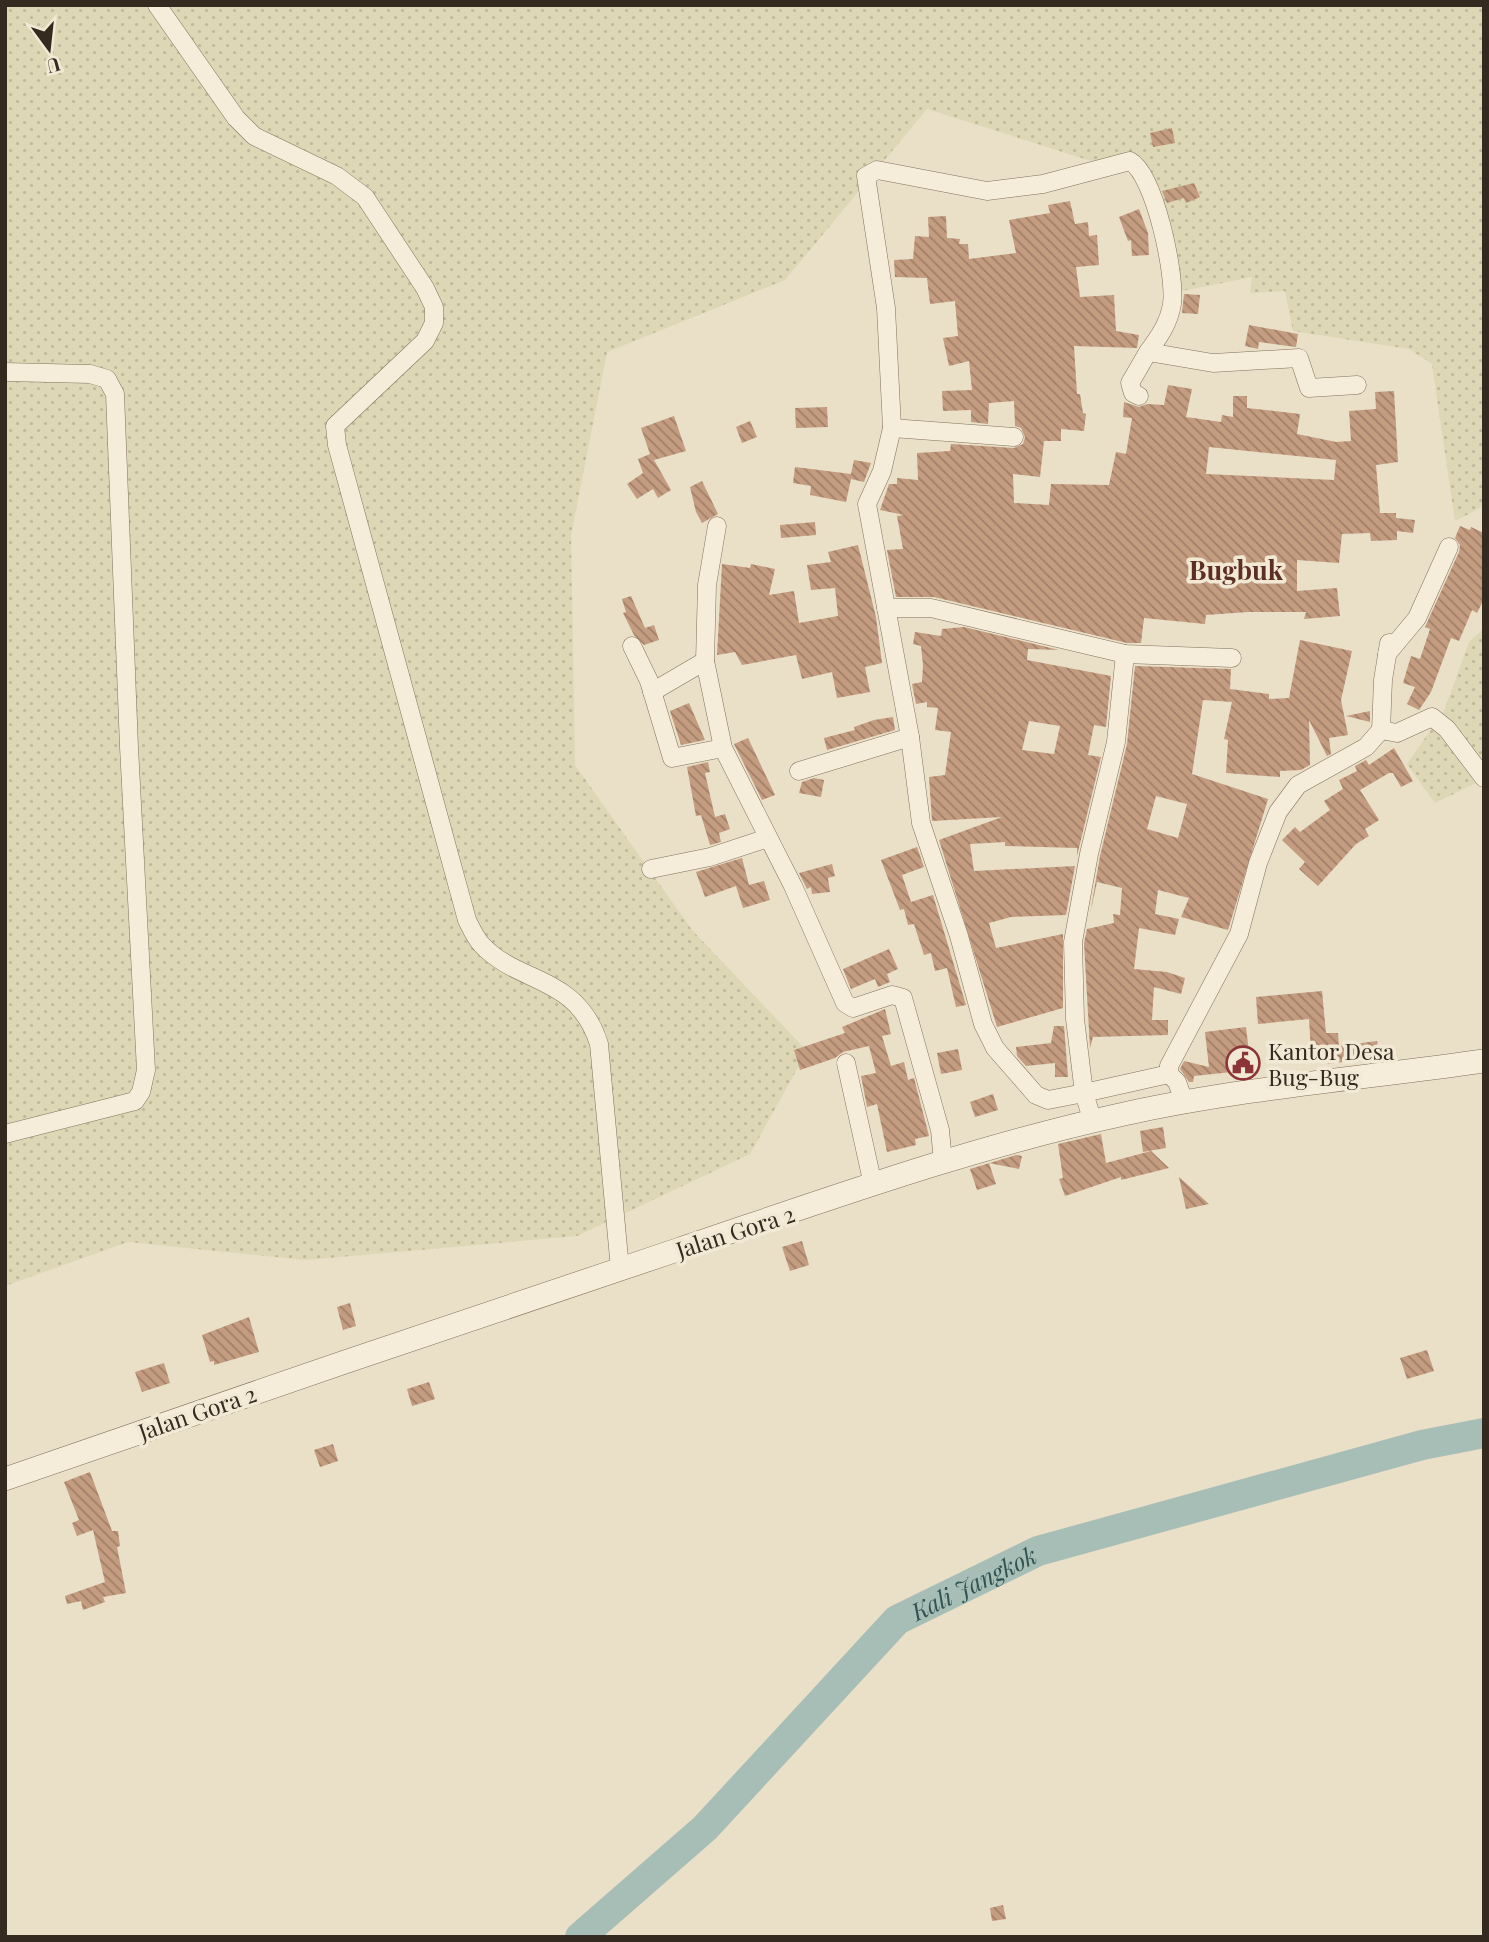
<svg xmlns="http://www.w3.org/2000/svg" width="1489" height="1942" font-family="'Playfair Display',serif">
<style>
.farmland{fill:url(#farmland-dots)}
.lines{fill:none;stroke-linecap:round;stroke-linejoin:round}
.river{stroke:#a7beb7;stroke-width:30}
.building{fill:url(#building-back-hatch);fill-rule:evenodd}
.minor-casing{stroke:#83715e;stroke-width:19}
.tertiary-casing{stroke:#83715e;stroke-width:24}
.minor{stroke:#f5ecd9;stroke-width:18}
.tertiary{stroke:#f5ecd9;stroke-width:23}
.labels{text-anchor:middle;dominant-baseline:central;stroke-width:7;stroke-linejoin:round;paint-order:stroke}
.poi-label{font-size:23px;fill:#352a20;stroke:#f2e9d5;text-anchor:start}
.street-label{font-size:23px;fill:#352a20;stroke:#f2e9d5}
.water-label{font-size:24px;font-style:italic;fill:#315351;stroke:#f2e9d5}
.quarter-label{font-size:26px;font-weight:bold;fill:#5d2f24;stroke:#f2e9d5}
</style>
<defs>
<pattern id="farmland-dots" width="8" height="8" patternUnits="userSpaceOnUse" patternTransform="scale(1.75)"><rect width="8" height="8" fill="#ded7b5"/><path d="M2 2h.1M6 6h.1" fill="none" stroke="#bfb99b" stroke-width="1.8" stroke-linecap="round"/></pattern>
<pattern id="building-back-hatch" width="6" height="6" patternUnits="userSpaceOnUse" patternTransform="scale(1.75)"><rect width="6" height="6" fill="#c49c80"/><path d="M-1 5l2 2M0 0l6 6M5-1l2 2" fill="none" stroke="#a07f68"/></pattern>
</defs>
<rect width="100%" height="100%" fill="#eadfc7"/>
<!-- farmland -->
<g class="farmland">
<polygon points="5,5 1484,5 1484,506 1455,521 1432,364 1409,349 1293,331 1285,291 1250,293 1252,277 1182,291 1128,157 1091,161 927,109 785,280 607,352 571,535 575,765 692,930 807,1051 750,1154 577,1236 306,1260 128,1242 5,1286"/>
<polygon points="1484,628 1484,779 1435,803 1407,764 1444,711 1469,642"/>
</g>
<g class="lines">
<!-- river -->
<path class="river" id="s1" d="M580 1937 705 1828 897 1620 1038 1551 1422 1445 1484 1433"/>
</g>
<!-- building -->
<g class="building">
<polygon points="1172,128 1175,143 1153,147 1150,133"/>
<polygon points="1194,183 1200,197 1186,203 1184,198 1167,203 1162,191"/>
<path d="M1070 201 1075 224 1088 222 1089 236 1097 235 1099 265 1076 267 1080 297 1114 295 1116 331 1139 335 1137 348 1074 346 1077 394H1080L1083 413 1086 414 1084 431 1061 429V441H1044L1040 477 1013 474 1014 503 1049 505 1051 484 1109 485 1116 452 1126 454 1132 418 1123 417 1124 402 1139 407 1147 404 1164 405 1168 385 1192 389 1186 417 1221 422 1222 415 1233 417V396H1247V408L1300 414 1297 434 1336 442 1351 441 1349 411 1376 409 1375 392 1394 391 1398 462 1376 465 1380 513H1396V518L1415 520 1413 533 1397 531V540L1371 541 1370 533 1342 534 1339 563 1297 560V591L1337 588 1340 616 1304 619 1306 612H1248L1206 615 1205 624 1144 618 1141 643H1127L934 597H896L887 550 903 549 897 516 904 515 880 510 889 484H897V478L918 480 917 453 950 451 951 444 1014 448 1023 444 1025 437 1021 428 1015 426 1014 401 989 403 988 424 971 422V410L943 411 942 391 972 390 969 361 949 366 943 338 958 336 955 301 930 304 927 278 895 277 894 260 913 259 915 236 929 237 928 217 946 216 947 238 960 239 959 244H968L969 259 1016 253 1009 220 1050 213 1048 205ZM1209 447 1336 460 1334 480 1206 474Z"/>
<polygon points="1139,209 1148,233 1149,255 1132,256 1131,240 1128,241 1119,217"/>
<polygon points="1184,294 1200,295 1198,314 1182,313"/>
<polygon points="1249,325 1298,334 1296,347 1259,342 1258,349 1245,346"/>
<polygon points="827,407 828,427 796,428 795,408"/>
<polygon points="674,416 686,451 654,460 671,490 658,498 653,489 637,499 627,484 643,473 638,459 650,454 641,428"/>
<polygon points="750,421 757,437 742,443 736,427"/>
<polygon points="854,460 871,463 864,482 851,479 846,502 810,495 811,486 793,483 795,467 851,474"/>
<polygon points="702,481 718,514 702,523 696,512 690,487"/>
<polygon points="815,522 816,535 781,538 780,525"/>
<polygon points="1460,526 1470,530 1471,527 1484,533 1484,599 1477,613 1472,610 1459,641 1451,638 1431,692 1419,710 1407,704 1415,687 1403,683 1411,656 1420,659 1430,629 1425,627 1459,552 1460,545 1455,538"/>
<polygon points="858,545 876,617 882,663 865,667 870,692 837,698 832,672 802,679 796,655 742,665 735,652 717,655 722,564 750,568 751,564 775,569 769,595 794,591 799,623 838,616 835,588 811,590 807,565 831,562 828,552"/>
<polygon points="631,596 645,628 654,625 659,640 644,645 634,635 623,613 626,612 622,599"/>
<path d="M964 627 1059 650 1028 649 1027 660 1111 676 1106 727 1094 725 1088 755 1101 757 1077 856V848L1005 846V842L970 844 974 871 1075 866 1066 915 1011 917 989 923 996 948 1063 934V1008L997 1027 939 840 1002 817 932 821 929 777 945 775 951 732 935 730 938 708 927 707V702L916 704 912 684 922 682 923 665 921 646 913 644 915 632 941 636 942 629ZM1029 721 1060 726 1054 754 1022 750Z"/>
<path d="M1300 640 1352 651 1341 700 1348 735 1329 738 1331 754 1327 756 1309 720 1310 765 1301 770 1280 771V777L1226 773 1228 740 1224 739 1232 702 1203 700 1192 774 1268 799 1228 930 1181 917 1189 898 1158 890 1155 914 1179 919 1175 935 1139 928 1134 969 1167 972 1185 978 1181 994 1154 987 1152 1020H1168V1035L1093 1037 1090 1048 1084 943 1087 929 1114 923 1113 914 1120 915 1122 888 1097 882 1090 914 1100 856 1127 744 1135 666 1231 669 1230 689 1269 694V699L1289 698ZM1156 796 1187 804 1178 838 1147 829Z"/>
<polygon points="689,703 705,740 681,745 670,711"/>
<polygon points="1370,711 1370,722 1346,716"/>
<polygon points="893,717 895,730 827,750 824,738 855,730 854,727 874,720"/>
<polygon points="748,738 775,795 762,800 734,744"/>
<polygon points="1394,748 1413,781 1401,787 1393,773 1389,773 1360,790 1379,820 1365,829 1369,836 1356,844 1318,886 1299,869 1305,862 1282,840 1295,827 1300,832 1330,810 1324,801 1343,789 1339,780 1357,771 1355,766 1366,760 1369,765"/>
<polygon points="708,762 710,772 705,773 715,817 725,814 730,829 719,833 721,842 710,845 701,815 696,816 687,767"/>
<polygon points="814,778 824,780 821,797 799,793 802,782"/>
<polygon points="917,847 924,867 902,875 911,902 933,895 966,1005 956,1007 947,968 935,971 931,953 924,955 914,924 908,925 904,909 900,910 881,860"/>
<polygon points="742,858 749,885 764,881 770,900 743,908 736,886 705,897 696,872"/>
<polygon points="832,864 835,876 828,878 830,892 812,894 811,887 807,889 799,873"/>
<polygon points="889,949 898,969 887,974 890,982 878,987 875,979 851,989 843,969"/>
<polygon points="1322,991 1326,1033 1338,1033 1339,1046 1377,1041 1380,1057 1328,1064 1326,1056 1317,1057 1317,1051 1311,1051 1309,1019 1258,1024 1256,997"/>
<polygon points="885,1009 891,1034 882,1036 891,1066 904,1062 908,1080 914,1078 929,1136 915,1139 916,1145 887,1152 877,1104 867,1107 861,1076 876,1073 869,1046 843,1052 835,1058 800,1070 794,1050 845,1033 842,1027"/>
<polygon points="1054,1026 1064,1026 1068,1077 1055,1077 1055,1063 1026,1066 1017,1056 1016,1047 1051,1043"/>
<polygon points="1246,1027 1251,1070 1194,1076 1193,1082 1189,1082 1180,1069 1184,1061 1209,1067 1205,1032"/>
<polygon points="958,1049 962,1070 941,1074 937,1053"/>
<polygon points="993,1094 998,1110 975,1117 970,1102"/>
<polygon points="1163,1127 1166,1148 1143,1152 1140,1131"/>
<polygon points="1101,1134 1106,1163 1151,1151 1169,1168 1121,1180 1121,1177 1065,1196 1059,1179 1063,1178 1058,1144"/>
<polygon points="1016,1155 1022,1156 1019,1169 989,1163 996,1184 977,1190 970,1169"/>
<polygon points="1179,1177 1209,1204 1186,1209"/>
<polygon points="802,1241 809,1265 790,1271 782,1247"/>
<polygon points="350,1303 356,1326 343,1330 337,1307"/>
<polygon points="249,1317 259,1352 214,1365 214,1361 210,1362 202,1335"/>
<polygon points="1427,1350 1434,1371 1407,1379 1400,1358"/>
<polygon points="164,1363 170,1383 142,1392 135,1372"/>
<polygon points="429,1382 435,1399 412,1406 407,1389"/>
<polygon points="333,1444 338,1461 320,1467 314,1450"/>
<polygon points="90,1472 112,1531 118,1531 120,1546 117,1547 126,1593 103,1597 105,1602 83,1610 81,1601 67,1604 65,1596 105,1582 93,1530 77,1536 72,1523 79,1520 64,1482"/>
<polygon points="1003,1905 1006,1919 992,1921 990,1908"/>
</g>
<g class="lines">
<defs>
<g id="minor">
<path d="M157 5 236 118 254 136 337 176 365 197 425 288 434 307V323L425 341 335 426 337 445 467 920C471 928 475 937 481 944 518 985 577 974 599 1044L620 1269"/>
<polyline points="5,372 90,374 107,379 115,394 129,747 146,1070 141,1092 135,1101 5,1134"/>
<polyline points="1139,396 1133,393 1130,383 1148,352"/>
<polyline points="892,428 1014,437"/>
<polyline points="717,526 707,585 705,661 723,748 793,886 845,1003 853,1008 892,995 903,998 940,1130 943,1162"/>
<polyline points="886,608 931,608 1125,654 1232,658"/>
<polyline points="632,646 649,681 672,758 723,748"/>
<path d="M1125 654 1116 742 1089 854 1073 942 1075 1019 1084 1093 1048 1100 1036 1095 995 1048 983 1024 959 936 921 823 910 737 867 504 882 471 892 428 886 308 866 176 877 170 987 191 1043 184 1130 161C1155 175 1176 276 1172 304 1169 323 1159 337 1148 352L1213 363 1299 358 1309 388 1357 385"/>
<polyline points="1387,654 1417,618 1449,547"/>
<polyline points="652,692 705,661"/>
<polyline points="1381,730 1383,680 1389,643"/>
<polyline points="799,771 910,737"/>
<polyline points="651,869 710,857 768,838"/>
<polyline points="846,1063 873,1185"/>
<polyline points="1185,1104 1177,1082 1169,1074 1169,1066 1239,934 1258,863 1278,812 1298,785 1366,747 1381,730 1397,733 1432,717 1447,729 1484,778"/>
<polyline points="1093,1122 1084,1093 1169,1074"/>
</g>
<path id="tertiary" d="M5 1479C230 1401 454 1324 680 1249 826 1200 972 1147 1124 1114 1242 1088 1364 1078 1484 1061"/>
</defs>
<!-- minor casing -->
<use href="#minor" class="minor-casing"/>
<!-- tertiary casing -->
<use href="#tertiary" class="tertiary-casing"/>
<!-- minor -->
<use href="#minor" class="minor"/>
<!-- tertiary -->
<use href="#tertiary" class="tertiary"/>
</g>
<!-- icons -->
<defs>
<symbol id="civic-ring" viewBox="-11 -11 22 22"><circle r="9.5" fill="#f2e9d5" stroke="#8c3436" stroke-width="1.5"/><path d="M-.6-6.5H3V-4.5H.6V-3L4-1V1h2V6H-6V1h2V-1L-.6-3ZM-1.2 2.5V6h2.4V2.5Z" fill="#8c3436"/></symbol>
</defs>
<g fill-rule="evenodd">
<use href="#civic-ring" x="1224" y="1044" width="38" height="38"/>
</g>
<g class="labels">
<!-- poi labels -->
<g class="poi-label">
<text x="1268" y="1050">Kantor Desa<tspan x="1268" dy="26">Bug-Bug</tspan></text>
</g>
<!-- street labels -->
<g class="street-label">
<text transform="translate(735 1231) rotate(-18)">Jalan Gora 2</text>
<text transform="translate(197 1412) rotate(-19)">Jalan Gora 2</text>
</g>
<!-- water labels -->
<g class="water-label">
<text stroke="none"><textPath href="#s1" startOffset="534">Kali Jangkok</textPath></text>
</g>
<!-- quarter labels -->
<g class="quarter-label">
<text x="1236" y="569">Bugbuk</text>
</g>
</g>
<!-- border -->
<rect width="1489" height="1942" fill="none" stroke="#352a20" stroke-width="14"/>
<!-- north arrow -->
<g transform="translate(49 49) rotate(165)" stroke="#f2e9d5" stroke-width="5" paint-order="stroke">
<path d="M0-5L12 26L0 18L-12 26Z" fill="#352a20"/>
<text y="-10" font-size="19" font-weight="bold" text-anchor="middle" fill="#352a20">U</text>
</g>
</svg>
